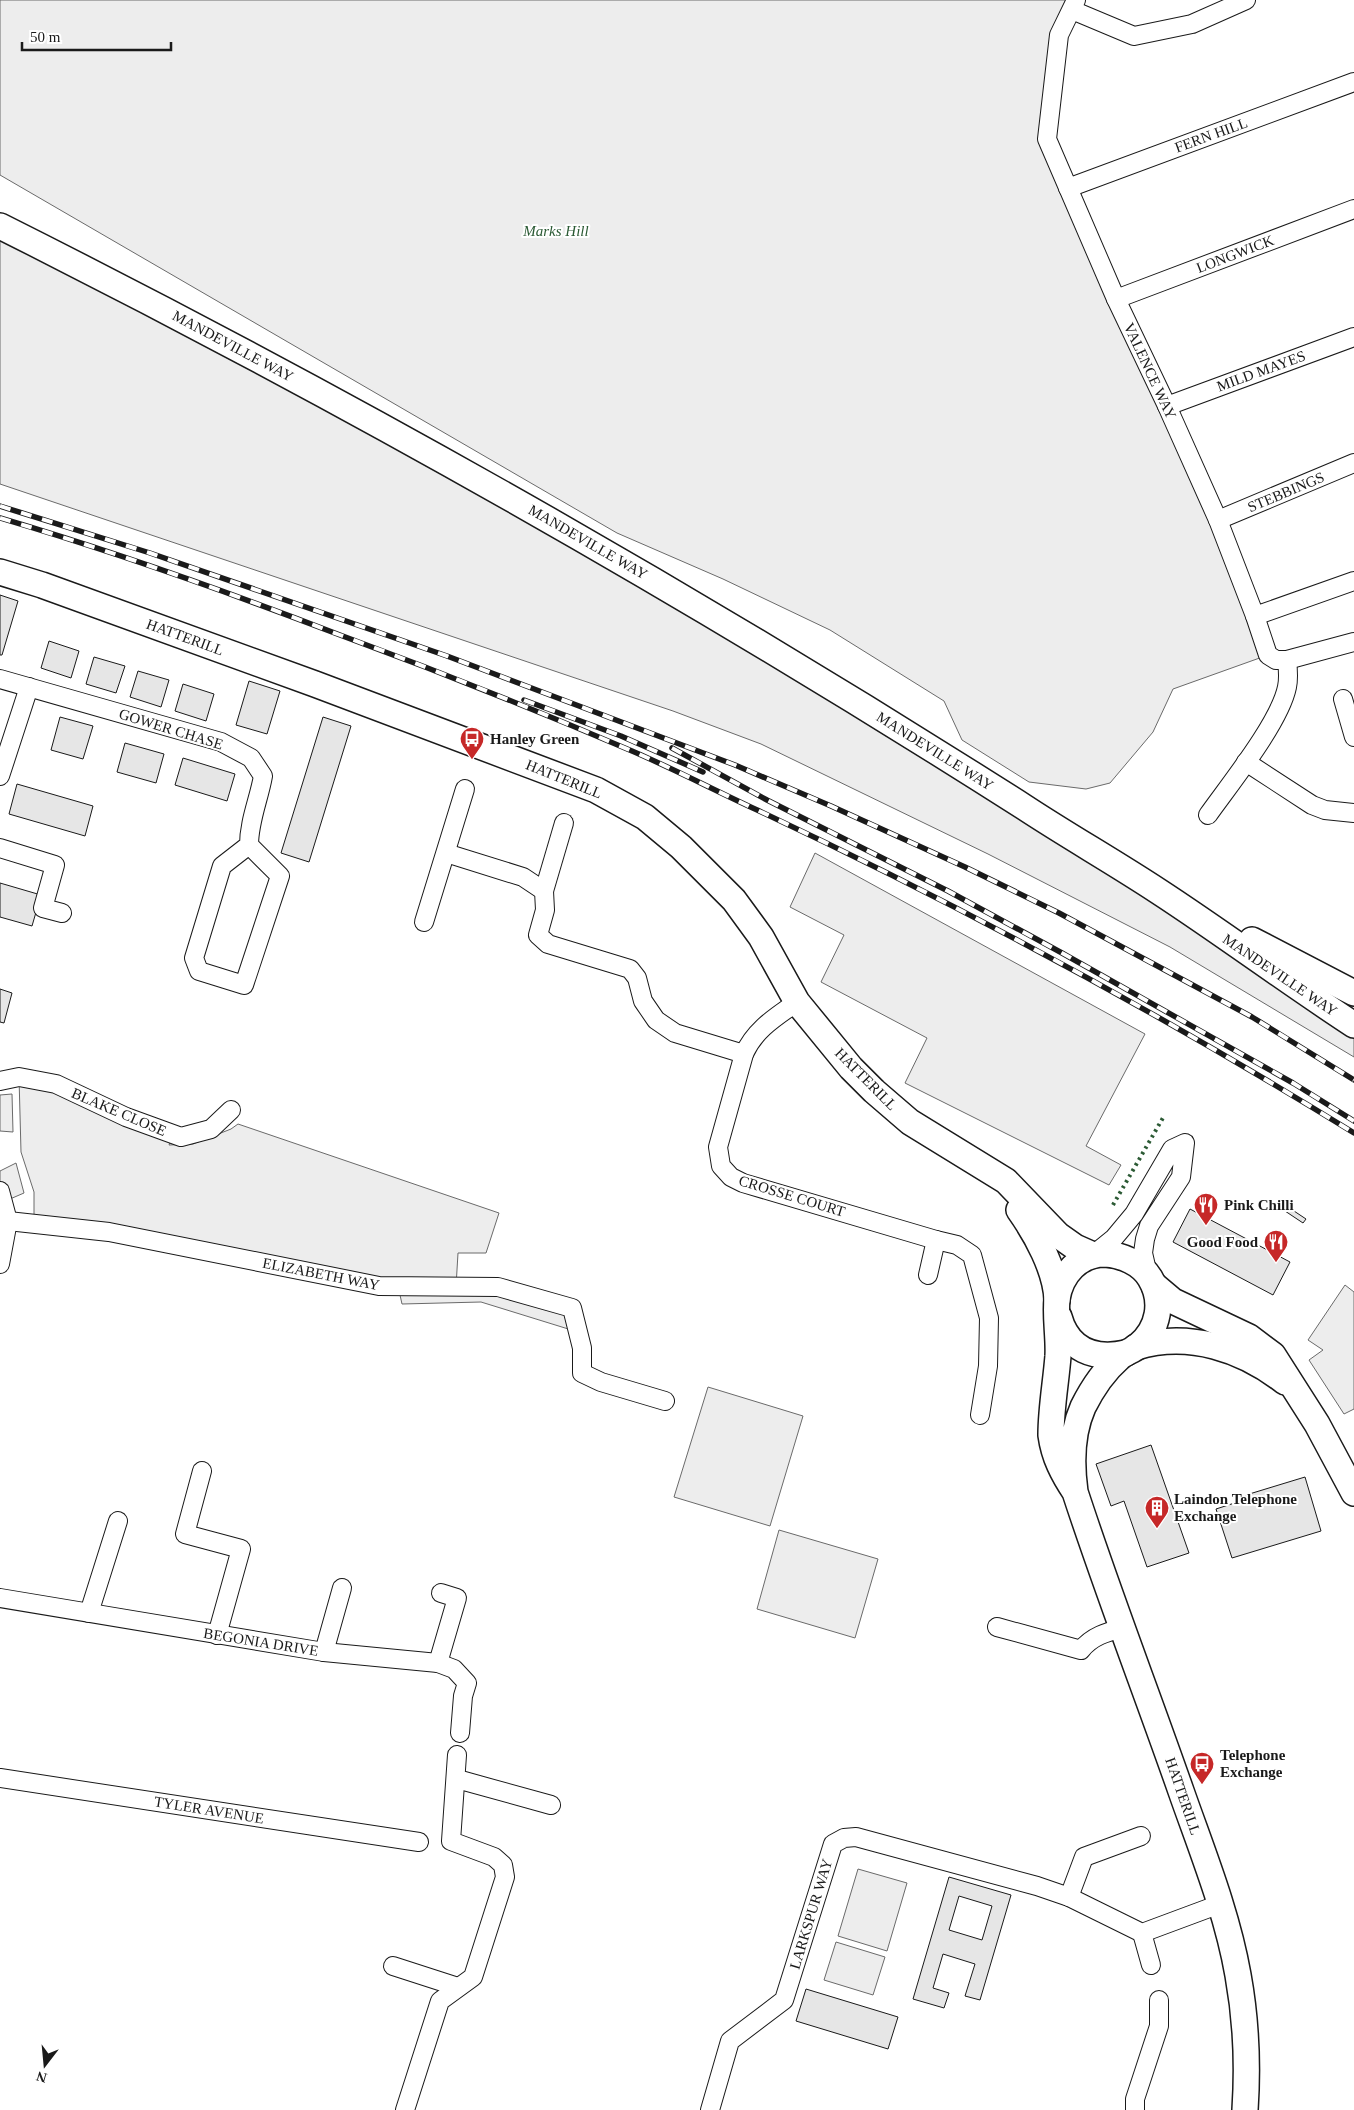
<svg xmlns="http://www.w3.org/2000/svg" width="1354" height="2110" font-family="Georgia,serif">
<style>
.built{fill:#ededed;stroke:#6a6a6a}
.building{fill:#e6e6e6;stroke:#1a1a1a;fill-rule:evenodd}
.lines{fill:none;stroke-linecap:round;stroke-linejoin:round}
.street-casing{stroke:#1a1a1a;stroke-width:20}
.secondary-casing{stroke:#1a1a1a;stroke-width:28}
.street{stroke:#fff;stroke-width:18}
.secondary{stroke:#fff;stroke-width:25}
.rail-casing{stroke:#1a1a1a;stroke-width:5.5}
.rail{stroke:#fff;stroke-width:4;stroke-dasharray:11;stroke-linecap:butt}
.hedge{stroke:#2b5a34;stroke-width:4;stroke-dasharray:2.5 4;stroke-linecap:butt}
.labels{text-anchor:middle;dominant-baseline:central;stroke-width:4;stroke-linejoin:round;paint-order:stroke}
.street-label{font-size:15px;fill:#1a1a1a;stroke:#fff}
.park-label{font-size:15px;font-style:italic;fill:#2b5a34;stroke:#fff}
.poi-label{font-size:15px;font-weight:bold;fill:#1a1a1a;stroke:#fff;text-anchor:start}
</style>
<rect width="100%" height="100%" fill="#fff"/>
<!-- built -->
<g class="built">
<polygon points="0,0 1076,0 1072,10 1047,139 1268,655 1173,689 1153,732 1110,783 1086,789 1029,782 962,740 944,701 830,630 723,579 617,533 0,175"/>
<polygon points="0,228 460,469 1354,1025 1354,1057 1170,947 988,854 761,744 673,711 0,484"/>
<polygon points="815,853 1145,1034 1086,1146 1121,1165 1109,1185 905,1083 927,1038 821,982 844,935 790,907"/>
<polygon points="19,1077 173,1134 169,1145 193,1144 231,1129 238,1124 499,1213 486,1253 458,1253 456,1287 572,1308 578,1332 481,1302 402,1304 398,1286 34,1224 34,1192 21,1152"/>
<polygon points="12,1094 13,1132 0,1131 0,1095"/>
<polygon points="16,1163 24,1193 3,1202 0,1248 0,1171"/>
<polygon points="1345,1285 1354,1292 1354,1409 1344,1414 1309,1360 1323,1350 1308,1340"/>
<polygon points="708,1387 803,1416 770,1526 674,1497"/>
<polygon points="779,1530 878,1559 855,1638 757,1609"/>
<polygon points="858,1869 907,1883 887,1951 838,1936"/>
<polygon points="836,1942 885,1957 873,1995 824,1980"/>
</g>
<!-- building -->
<g class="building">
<polygon points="0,595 18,601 2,655 0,655"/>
<polygon points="49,641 79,651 71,678 41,668"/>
<polygon points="94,657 125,666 116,693 86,684"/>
<polygon points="138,671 169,680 161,707 130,697"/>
<polygon points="249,681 280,691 267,734 236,725"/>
<polygon points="183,684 214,694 206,721 175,711"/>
<polygon points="60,717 93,726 83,759 51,750"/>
<polygon points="323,717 351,726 309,862 281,853"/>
<polygon points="125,743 164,754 156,783 117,772"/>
<polygon points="183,758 235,774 227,801 175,785"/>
<polygon points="17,784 93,806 85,836 9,814"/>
<polygon points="0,883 41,895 32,926 0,917"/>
<polygon points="0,989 12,993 4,1023 0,1022"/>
<polygon points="1285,1205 1306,1219 1303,1223 1282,1209"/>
<polygon points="1190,1209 1290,1262 1273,1295 1173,1242"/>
<polygon points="1151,1445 1189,1553 1147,1567 1124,1501 1111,1506 1096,1464"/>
<polygon points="1305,1477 1321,1531 1232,1558 1216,1509 1247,1499 1246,1495"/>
<path d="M949 1877 1011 1895 980 2000 965 1996 975 1964 943 1954 933 1988 949 1993 944 2008 913 1999ZM959 1896 992 1906 982 1940 949 1930Z"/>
<polygon points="806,1989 898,2017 888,2049 796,2021"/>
</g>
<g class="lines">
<defs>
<g id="street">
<polyline points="1076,0 1059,35 1047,139 1116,299 1167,406 1218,520 1255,616 1268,655 1276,660 1287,660 1354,642"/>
<polyline points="1072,10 1134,36 1192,24 1246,0"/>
<polyline points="1068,188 1354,82"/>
<polyline points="1116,299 1354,209"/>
<polyline points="1167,406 1354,337"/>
<polyline points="1218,520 1354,463"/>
<polyline points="1255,616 1354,581"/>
<path d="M0 679 221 742 251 758 263 776C259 799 249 821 249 845L280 876 244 985 199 971 194 958 222 866 249 845"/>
<polyline points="1343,699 1354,737"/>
<polyline points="1246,762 1312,805 1325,810 1354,813"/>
<polyline points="0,776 29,687"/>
<path d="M1208 815C1230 784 1280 722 1287 687 1289 678 1288 669 1287 660"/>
<polyline points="0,848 55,865 43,908 62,913"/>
<polyline points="446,853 523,877 544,891 545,910 538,935 548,944 630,969 637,978 643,1001 656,1020 675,1033 744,1054"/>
<polyline points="544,891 564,823"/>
<polyline points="424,922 465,789"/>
<path d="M797 1002C776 1017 755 1029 744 1054L718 1147 721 1166 731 1177 743 1183 936 1240 928 1275"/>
<polyline points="0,1081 19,1077 56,1084 126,1117 181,1137 211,1129 231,1110"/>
<polyline points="0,1191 8,1221 0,1264"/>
<polyline points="8,1221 109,1232 379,1286 498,1287 572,1308 582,1348 582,1373 601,1382 665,1401"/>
<polyline points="936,1240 957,1245 972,1255 989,1318 988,1366 980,1415"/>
<polyline points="1093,1255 1114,1238 1134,1214 1172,1149 1185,1143 1181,1177 1149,1226 1145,1239 1143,1253 1148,1275"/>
<polyline points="202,1471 185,1534 241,1549 217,1635"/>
<polyline points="0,1598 324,1652 438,1663 454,1669 467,1683 463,1696 460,1733"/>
<polyline points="89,1613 118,1521"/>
<path d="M997 1627 1081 1650C1092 1636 1107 1632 1123 1628"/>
<polyline points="324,1652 342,1588"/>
<polyline points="438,1663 457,1598 441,1593"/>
<polyline points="0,1778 419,1842"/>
<polyline points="457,1779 551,1805"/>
<polyline points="1069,1897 1084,1857 1141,1836"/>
<polyline points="1142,1933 1151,1965"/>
<polyline points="393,1966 458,1987"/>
<polyline points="405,2110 440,2001 473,1977 505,1877 503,1865 494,1857 451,1841 457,1755"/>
<polyline points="710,2110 730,2041 784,2000 833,1844 844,1838 856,1837 1037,1886 1069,1897 1142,1933 1220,1904"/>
<polyline points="1135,2110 1135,2099 1159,2026 1159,2000"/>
</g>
<g id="secondary">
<path d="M0 226C351 402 693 596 1024 807 1068 836 1114 862 1158 891 1224 934 1288 982 1354 1025"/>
<polyline points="0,572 42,585 315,684 596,790 645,817 681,847 734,900 761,937 797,1002 851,1068 874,1091 910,1122 1006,1181 1058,1235 1075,1247 1093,1255"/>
<polyline points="1252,940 1354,993"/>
<path d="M1019 1210C1036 1234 1056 1270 1057 1300"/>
<polyline points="1154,1285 1173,1301 1249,1337 1273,1355 1317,1424 1354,1493"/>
<path d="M1059 1317C1068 1350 1094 1360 1126 1353"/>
<path d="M1136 1347C1189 1331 1243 1349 1285 1382"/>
<path d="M1075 1492C1063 1474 1054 1457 1051 1435 1051 1408 1056 1382 1058 1356 1059 1337 1055 1317 1057 1299 1061 1274 1079 1254 1105 1254 1122 1255 1141 1263 1150 1278 1164 1301 1159 1329 1138 1346 1132 1351 1124 1353 1119 1358 1104 1371 1092 1389 1083 1407 1071 1434 1071 1463 1075 1492 1108 1593 1146 1691 1181 1791 1202 1851 1227 1912 1238 1975 1246 2019 1248 2065 1245 2110"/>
</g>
</defs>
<!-- street casing -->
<use href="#street" class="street-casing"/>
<!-- secondary casing -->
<use href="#secondary" class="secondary-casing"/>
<!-- street -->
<use href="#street" class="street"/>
<!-- secondary -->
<use href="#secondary" class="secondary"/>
<defs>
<g id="rail">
<polyline points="0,506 150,553 447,656 735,765 831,806 965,867 1059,913 1252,1017 1354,1080"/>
<path d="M0 518C115 552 228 592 340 635 438 671 536 710 632 751 674 769 714 790 755 809 960 905 1161 1014 1354 1133"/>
<polyline points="524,700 621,736 703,772"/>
<polyline points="672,748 767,800 948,891 1062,953 1293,1083 1354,1121"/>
</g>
</defs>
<!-- rail casing -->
<use href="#rail" class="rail-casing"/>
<!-- rail -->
<use href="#rail" class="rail"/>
<!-- hedge -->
<polyline class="hedge" points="1113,1205 1164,1116"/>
</g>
<!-- icons -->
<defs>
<symbol id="bus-pin" viewBox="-11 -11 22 30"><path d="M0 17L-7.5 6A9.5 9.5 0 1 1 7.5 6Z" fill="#c62828" stroke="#fff"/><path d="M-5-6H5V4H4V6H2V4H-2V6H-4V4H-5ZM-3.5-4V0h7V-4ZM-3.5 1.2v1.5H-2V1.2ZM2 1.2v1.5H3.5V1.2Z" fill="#fff"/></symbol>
<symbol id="restaurant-pin" viewBox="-11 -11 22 30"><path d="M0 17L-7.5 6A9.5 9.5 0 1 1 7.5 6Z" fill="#c62828" stroke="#fff"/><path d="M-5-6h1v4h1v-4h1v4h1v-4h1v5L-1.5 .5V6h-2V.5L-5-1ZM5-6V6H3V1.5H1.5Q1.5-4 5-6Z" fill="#fff"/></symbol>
<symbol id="building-pin" viewBox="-11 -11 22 30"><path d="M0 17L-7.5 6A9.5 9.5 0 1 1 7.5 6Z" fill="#c62828" stroke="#fff"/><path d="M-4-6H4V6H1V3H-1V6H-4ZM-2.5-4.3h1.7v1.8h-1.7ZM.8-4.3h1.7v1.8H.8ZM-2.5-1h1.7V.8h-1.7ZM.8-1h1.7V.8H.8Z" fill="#fff"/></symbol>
</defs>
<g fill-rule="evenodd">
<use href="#bus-pin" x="458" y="725" width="28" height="38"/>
<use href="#restaurant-pin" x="1192" y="1191" width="28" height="38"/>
<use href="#restaurant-pin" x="1262" y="1228" width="28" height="38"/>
<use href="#building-pin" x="1143" y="1494" width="28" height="38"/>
<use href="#bus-pin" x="1188" y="1750" width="28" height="38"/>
</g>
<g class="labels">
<!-- street labels -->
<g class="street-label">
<text transform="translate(1211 135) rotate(-20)">FERN HILL</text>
<text transform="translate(1235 254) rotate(-21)">LONGWICK</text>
<text transform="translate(233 346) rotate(28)">MANDEVILLE WAY</text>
<text transform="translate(1150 371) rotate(65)">VALENCE WAY</text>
<text transform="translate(1261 371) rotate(-20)">MILD MAYES</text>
<text transform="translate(1286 492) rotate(-23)">STEBBINGS</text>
<text transform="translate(588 542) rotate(30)">MANDEVILLE WAY</text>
<text transform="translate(185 637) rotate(20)">HATTERILL</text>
<text transform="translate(171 729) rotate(17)">GOWER CHASE</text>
<text transform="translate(935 751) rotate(32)">MANDEVILLE WAY</text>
<text transform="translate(564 779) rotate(22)">HATTERILL</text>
<text transform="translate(1280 975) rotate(34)">MANDEVILLE WAY</text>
<text transform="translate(866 1079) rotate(45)">HATTERILL</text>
<text transform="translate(119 1112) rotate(23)">BLAKE CLOSE</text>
<text transform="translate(792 1196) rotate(17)">CROSSE COURT</text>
<text transform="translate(321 1274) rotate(11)">ELIZABETH WAY</text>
<text transform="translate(261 1642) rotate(9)">BEGONIA DRIVE</text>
<text transform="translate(1183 1796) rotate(71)">HATTERILL</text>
<text transform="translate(209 1810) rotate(9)">TYLER AVENUE</text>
<text transform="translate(811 1914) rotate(-73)">LARKSPUR WAY</text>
</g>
<!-- park labels -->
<g class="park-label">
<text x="556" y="231">Marks Hill</text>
</g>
<!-- poi labels -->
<g class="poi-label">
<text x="490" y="739">Hanley Green</text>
<text x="1224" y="1205">Pink Chilli</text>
<text x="1258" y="1242" text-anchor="end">Good Food</text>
<text x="1174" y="1499">Laindon Telephone<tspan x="1174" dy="17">Exchange</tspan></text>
<text x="1220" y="1755">Telephone<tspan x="1220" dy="17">Exchange</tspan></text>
</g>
</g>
<!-- north arrow -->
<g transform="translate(45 2065) rotate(196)" stroke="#ffffff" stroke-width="4" paint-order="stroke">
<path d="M0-4L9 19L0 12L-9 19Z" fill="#1a1a1a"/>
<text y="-8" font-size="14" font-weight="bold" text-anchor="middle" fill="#1a1a1a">N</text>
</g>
<!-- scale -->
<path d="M22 42v8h149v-8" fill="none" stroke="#1a1a1a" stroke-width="2.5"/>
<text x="30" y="42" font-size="15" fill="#1a1a1a" stroke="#ffffff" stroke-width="4" paint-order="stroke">50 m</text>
</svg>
